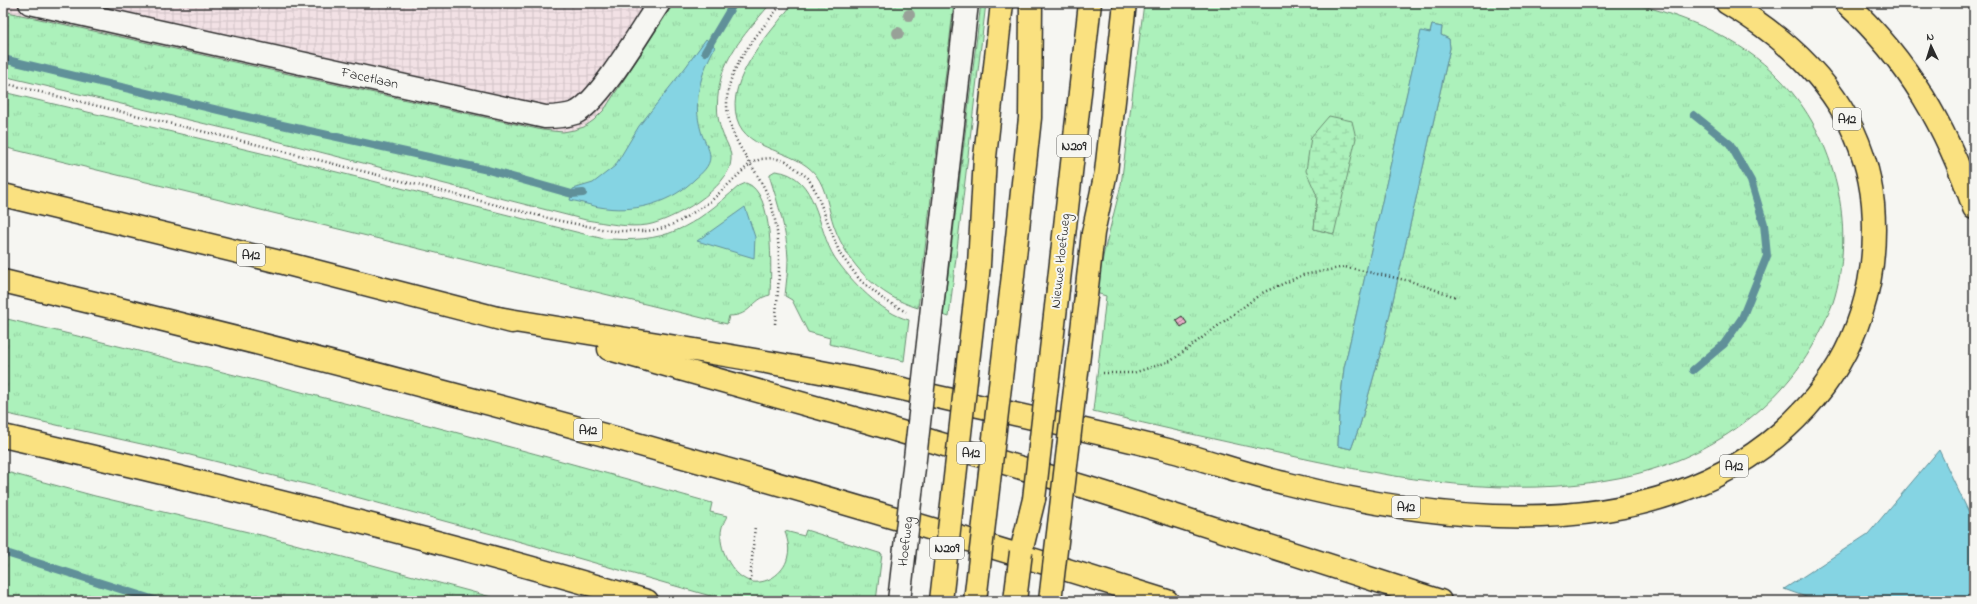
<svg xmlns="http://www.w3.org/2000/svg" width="1977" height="604" font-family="'Indie Flower',sans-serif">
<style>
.industrial{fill:url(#industrial-grid)}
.grass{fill:url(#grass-tufts);stroke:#6c8e73;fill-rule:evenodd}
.wetland{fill:url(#wetland-marsh);stroke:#6c8e73}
.water{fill:#85d4e3;stroke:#619099}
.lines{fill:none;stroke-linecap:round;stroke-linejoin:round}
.stream{stroke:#619099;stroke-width:8}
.building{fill:url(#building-cross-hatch);stroke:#2b2b2b}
.minor-casing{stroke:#2b2b2b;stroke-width:25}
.primary-casing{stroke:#2b2b2b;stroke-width:25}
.motorway-casing{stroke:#2b2b2b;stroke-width:25}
.path{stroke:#2b2b2b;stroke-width:2.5;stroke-dasharray:1 3;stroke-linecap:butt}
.minor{stroke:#f6f6f2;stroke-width:22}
.primary{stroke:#fae180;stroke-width:22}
.motorway{stroke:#fae180;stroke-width:22}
.minor-bridge-casing{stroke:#2b2b2b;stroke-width:25;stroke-linecap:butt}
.primary-bridge-casing{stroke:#2b2b2b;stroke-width:25;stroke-linecap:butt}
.motorway-bridge-casing{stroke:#2b2b2b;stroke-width:25;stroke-linecap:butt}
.minor-bridge{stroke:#f6f6f2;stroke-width:22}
.primary-bridge{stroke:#fae180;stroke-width:22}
.motorway-bridge{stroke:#fae180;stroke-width:22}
.tree{fill:#98a198}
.labels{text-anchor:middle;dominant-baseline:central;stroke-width:4;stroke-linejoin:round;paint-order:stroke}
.shield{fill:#f6f6f2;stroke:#686867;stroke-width:1}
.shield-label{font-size:13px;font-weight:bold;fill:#2b2b2b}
.street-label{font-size:14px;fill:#2b2b2b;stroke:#f6f6f2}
</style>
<defs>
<pattern id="industrial-grid" width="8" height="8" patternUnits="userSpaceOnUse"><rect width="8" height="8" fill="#f2e1e5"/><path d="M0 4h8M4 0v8" fill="none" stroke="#d0c1c5"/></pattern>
<pattern id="grass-tufts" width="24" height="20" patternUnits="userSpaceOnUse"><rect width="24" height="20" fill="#acf1bb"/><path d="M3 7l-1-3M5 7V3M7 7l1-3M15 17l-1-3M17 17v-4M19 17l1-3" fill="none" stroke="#94cfa1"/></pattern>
<pattern id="wetland-marsh" width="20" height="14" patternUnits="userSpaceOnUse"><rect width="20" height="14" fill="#acf1bb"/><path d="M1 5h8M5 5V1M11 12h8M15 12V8" fill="none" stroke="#94cfa1"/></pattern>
<pattern id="building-cross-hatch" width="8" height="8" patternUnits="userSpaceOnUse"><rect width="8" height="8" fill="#e7b0c8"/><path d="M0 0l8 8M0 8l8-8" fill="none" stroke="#bb8fa3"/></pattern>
</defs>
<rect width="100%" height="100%" fill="#f6f6f2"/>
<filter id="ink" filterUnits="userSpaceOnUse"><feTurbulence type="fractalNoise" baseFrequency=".025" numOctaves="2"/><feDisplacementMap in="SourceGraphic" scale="8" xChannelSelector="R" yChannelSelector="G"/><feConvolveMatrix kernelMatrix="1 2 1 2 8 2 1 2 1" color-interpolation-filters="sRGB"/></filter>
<g filter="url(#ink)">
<!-- industrial -->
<polygon class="industrial" points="3,3 700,3 594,159 3,25"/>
<!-- grass -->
<g class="grass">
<path d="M674 3H771C752 26 729 49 721 78 717 95 715 115 722 132 725 141 732 149 731 160 730 188 672 221 647 225 627 228 606 223 586 220L265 138 3 76V11L542 130 563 132 574 130 584 127 594 120 604 110Z"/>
<path d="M793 3H954L918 308C878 296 848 265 834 226 828 209 827 190 816 175 795 148 747 153 737 119 725 78 771 33 793 3Z"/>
<polygon points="981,3 986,3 949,317 943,315"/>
<path d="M1144 3H1632C1686 17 1739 37 1779 78 1808 107 1828 146 1837 186 1845 222 1845 260 1835 296 1833 304 1829 312 1826 319 1791 404 1707 461 1618 478 1509 500 1399 479 1292 456 1226 442 1159 427 1093 411L1106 296 1096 293 1104 252 1121 185ZM1432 25 1442 27 1441 35 1449 39 1450 48 1384 340 1360 425 1351 449 1338 446 1339 415 1344 368 1421 32 1430 33ZM1317 196 1334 234 1314 229Z"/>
<path d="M3 92 261 153 600 238C667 245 691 228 739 186L746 183C775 192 771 271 770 295 751 299 752 316 729 316L727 324 3 147Z"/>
<path d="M775 171C819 175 816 229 835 258 851 281 881 313 909 320L904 361 829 344 830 338 808 332 792 300 785 296C786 284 788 271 788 259 787 231 778 204 770 178V174Z"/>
<path d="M3 318C241 375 477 436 712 503L710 512 727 516C724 522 721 527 721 534 719 550 734 579 753 582 769 584 786 571 788 555 790 547 787 539 785 531L804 536 806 530 882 554 876 601H728L532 545 334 491 186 454 3 413Z"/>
<polygon points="3,471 95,496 265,536 506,601 3,601"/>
</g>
<!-- wetland -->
<polygon class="wetland" points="1329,116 1352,121 1356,138 1334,234 1314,229 1317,196 1306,171 1311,137"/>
<!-- water -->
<g class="water">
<polygon points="1432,25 1442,27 1441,35 1449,39 1450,48 1384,340 1360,425 1351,449 1338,446 1339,415 1344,368 1421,31 1430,33"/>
<path d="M706 39 715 47C701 73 692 101 701 131 703 140 710 148 710 157 710 166 702 173 695 179 672 202 638 212 606 208 594 207 582 202 570 200L573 189 593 183 615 166 639 126 685 68Z"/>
<polygon points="745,207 755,237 754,258 697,241"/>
<polygon points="1939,450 1974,523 1974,601 1817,601 1784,589 1868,534"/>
</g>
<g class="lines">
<!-- stream -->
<g class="stream">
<polyline points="705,52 734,3"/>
<polyline points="3,59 273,123 488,170 572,194 583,193"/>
<polyline points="1693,370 1724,344 1742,318 1767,256 1764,224 1751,181 1730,144 1694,115"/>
<polyline points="3,552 158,601"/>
</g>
</g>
<!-- building -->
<polygon class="building" points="1182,316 1187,323 1181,327 1176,320"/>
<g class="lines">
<defs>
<g id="minor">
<path id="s1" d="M30 3 545 117C555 117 566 116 575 113 599 103 643 27 659 3"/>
<polyline points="938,254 967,3"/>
</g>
<g id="primary">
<polyline points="979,265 985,157 1002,3"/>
<polyline points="1058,289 1090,3"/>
<polyline points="1021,552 1034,499"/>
</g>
<g id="motorway">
<path d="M1846 3C1909 61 1947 128 1974 208"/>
<polyline points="3,195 284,263 512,322"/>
<polyline points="1013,275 1030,118 1031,3"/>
<path d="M3 281C395 374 783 480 1167 601"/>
<polyline points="1086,296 1093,233 1106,172 1125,3"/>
<path d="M498 318C637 342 778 360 916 392 1000 411 1085 429 1168 450 1207 460 1245 474 1284 483 1453 526 1676 551 1806 408 1858 352 1879 280 1873 204 1864 111 1804 48 1727 3"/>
<polyline points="609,349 868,422 1105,493 1440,601"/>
<path d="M3 436C219 485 434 538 647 601"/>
</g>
</defs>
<!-- minor casing -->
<use href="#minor" class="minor-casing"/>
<!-- primary casing -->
<use href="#primary" class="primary-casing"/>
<!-- motorway casing -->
<use href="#motorway" class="motorway-casing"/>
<!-- path -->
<g class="path">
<polyline points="3,83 263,146 556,220 612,231 648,231 664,228 680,221 711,201 751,163 761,159 773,158 786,161 808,178 816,192 840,254 860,280 883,299 906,312"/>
<path d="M775 324C779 283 783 244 771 204 764 182 750 165 739 145 706 86 748 48 782 3"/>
<polyline points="1103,373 1133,373 1171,361 1262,293 1303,275 1345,267 1410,281 1456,297"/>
<polyline points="750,581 755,526"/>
</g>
<!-- minor -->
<use href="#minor" class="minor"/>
<!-- primary -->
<use href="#primary" class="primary"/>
<!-- motorway -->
<use href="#motorway" class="motorway"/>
<defs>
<g id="minor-bridge">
<path id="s2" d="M899 601 938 254"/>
</g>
<g id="primary-bridge">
<polyline points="1034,499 1058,289"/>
<polyline points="941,601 979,265"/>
<polyline points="1015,601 1021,552"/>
</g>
<g id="motorway-bridge">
<polyline points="975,601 1013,275"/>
<polyline points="1050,601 1086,296"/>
</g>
</defs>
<!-- minor-bridge casing -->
<use href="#minor-bridge" class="minor-bridge-casing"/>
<!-- primary-bridge casing -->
<use href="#primary-bridge" class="primary-bridge-casing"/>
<!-- motorway-bridge casing -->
<use href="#motorway-bridge" class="motorway-bridge-casing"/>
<!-- minor-bridge -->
<use href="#minor-bridge" class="minor-bridge"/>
<!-- primary-bridge -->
<use href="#primary-bridge" class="primary-bridge"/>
<!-- motorway-bridge -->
<use href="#motorway-bridge" class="motorway-bridge"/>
</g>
<!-- trees -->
<g class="tree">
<circle cx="909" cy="15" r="6"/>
<circle cx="898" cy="33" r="6"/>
</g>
</g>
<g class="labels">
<!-- shield labels -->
<g class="shield">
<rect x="1833" y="108" width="28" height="22" rx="3"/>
<rect x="1057" y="135" width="34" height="22" rx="3"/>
<rect x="237" y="244" width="28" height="22" rx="3"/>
<rect x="574" y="419" width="28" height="22" rx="3"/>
<rect x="957" y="442" width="28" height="22" rx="3"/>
<rect x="1720" y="455" width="28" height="22" rx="3"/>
<rect x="1392" y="496" width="28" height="22" rx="3"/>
<rect x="930" y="537" width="34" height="22" rx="3"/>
</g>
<g class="shield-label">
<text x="1847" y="119">A12</text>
<text x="1074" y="146">N209</text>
<text x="251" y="255">A12</text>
<text x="588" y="430">A12</text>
<text x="971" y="453">A12</text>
<text x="1734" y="466">A12</text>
<text x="1406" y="507">A12</text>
<text x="947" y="548">N209</text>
</g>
<!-- street labels -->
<g class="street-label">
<text stroke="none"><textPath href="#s1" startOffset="348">Facetlaan</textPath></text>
<text transform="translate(1061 261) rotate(-84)">Nieuwe Hoefweg</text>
<text stroke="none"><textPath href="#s2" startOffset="60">Hoefweg</textPath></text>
</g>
</g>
<!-- margin -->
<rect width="1977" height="604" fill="none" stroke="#f6f6f2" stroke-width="16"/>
<rect x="8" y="8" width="1961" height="588" fill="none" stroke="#2b2b2b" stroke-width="1.5" filter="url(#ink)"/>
<!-- north arrow -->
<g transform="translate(1931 46) rotate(356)" stroke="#f6f6f2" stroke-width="3" paint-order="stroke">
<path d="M0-3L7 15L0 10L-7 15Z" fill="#2b2b2b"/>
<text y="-6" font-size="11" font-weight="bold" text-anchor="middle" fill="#2b2b2b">N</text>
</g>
</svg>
